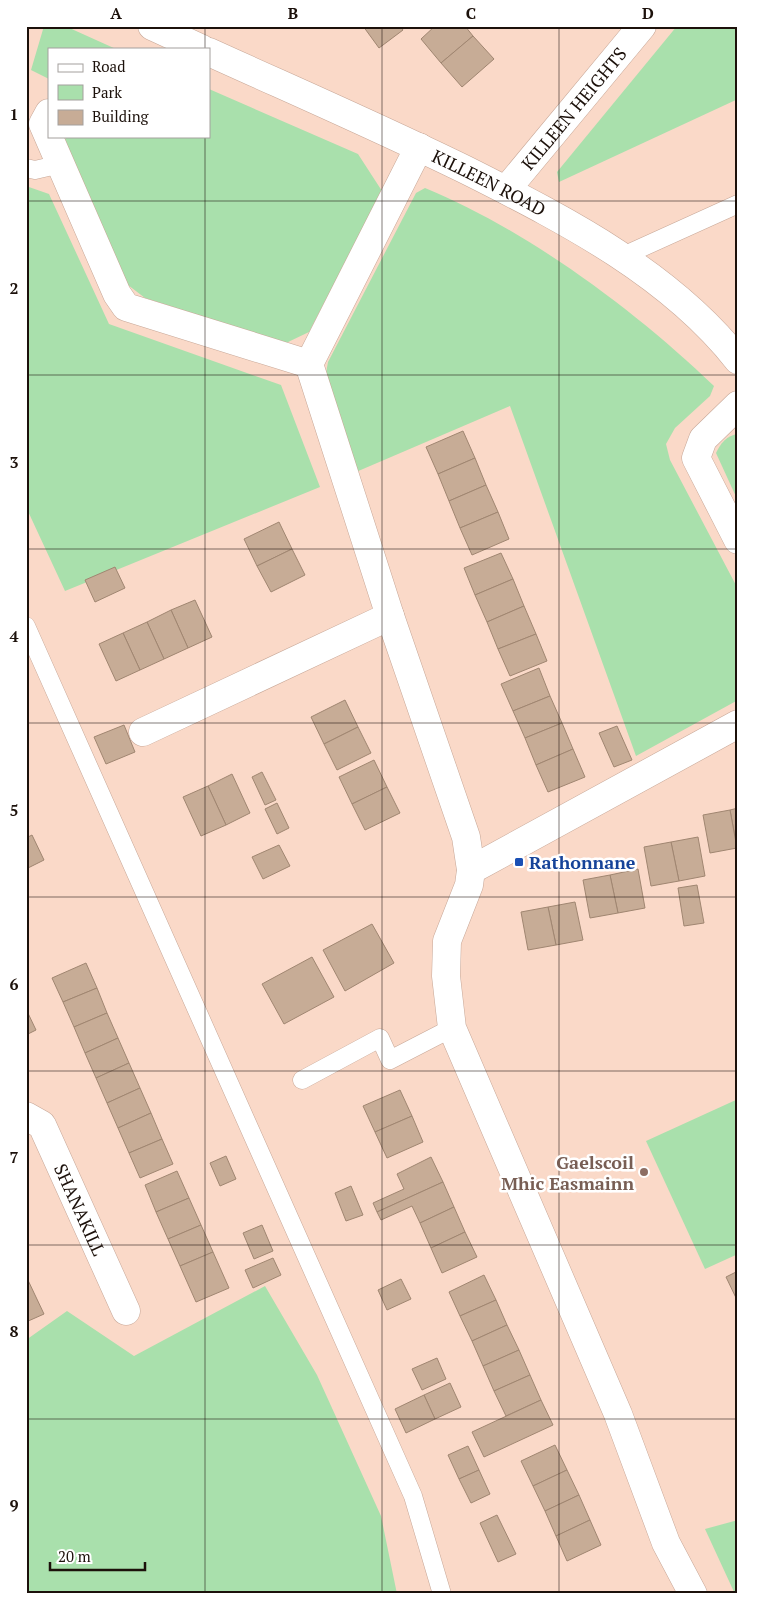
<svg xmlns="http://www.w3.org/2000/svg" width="764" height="1620" font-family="'PT Serif',serif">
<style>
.green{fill:#a9e0ac}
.building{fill:#c7ac96;stroke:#a08671}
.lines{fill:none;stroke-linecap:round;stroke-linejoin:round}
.service-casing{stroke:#c7a797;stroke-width:19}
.minor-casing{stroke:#c7a797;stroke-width:29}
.tertiary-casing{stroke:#c7a797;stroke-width:29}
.service{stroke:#fff;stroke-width:18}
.minor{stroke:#fff;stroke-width:28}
.tertiary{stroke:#fff;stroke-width:28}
.grid{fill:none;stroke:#1c110b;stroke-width:1;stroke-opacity:0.55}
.transit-dot{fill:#1a4fb4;stroke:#fff;stroke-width:2}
.education-dot{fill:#8d6e63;stroke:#fff;stroke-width:2}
.labels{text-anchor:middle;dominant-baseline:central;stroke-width:5;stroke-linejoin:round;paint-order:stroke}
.street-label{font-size:18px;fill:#1c110b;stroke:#fff}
.transit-label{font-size:18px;font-weight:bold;fill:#164399;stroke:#fff;text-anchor:start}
.education-label{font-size:18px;font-weight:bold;fill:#785e54;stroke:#fff;text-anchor:end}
.neatline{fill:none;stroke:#1c110b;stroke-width:2}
.grid-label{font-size:16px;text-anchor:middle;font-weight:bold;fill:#1c110b}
</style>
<rect width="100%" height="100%" fill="#fad9c8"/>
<!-- green -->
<g class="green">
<polygon points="44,26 65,26 116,49 49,49 49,79 31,70"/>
<polygon points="677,26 738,26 738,99 559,182 557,172"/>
<polygon points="209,89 358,154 382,191 309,332 286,343 145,298 128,285 64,141 67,136 209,136"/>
<polygon points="26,186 49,194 109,324 281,385 320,487 65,591 26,507"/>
<path d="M425 188C527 230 635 310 714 386L710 396 675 428 666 444 670 460 738 589V700L636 756 510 406 356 472 324 384 328 362 416 193Z"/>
<path d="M738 434V501L716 453C720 444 727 435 738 434Z"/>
<polygon points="738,1099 738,1254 705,1269 646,1141"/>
<polygon points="265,1286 317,1375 381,1516 397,1594 26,1594 26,1340 67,1311 134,1356"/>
<polygon points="738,1520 738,1594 735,1594 705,1529"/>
</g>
<!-- building -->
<g class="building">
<polygon points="363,26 400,26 403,30 379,48"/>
<polygon points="435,26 465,26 473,36 441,63 421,39"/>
<polygon points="473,36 494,59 462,87 441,63"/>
<polygon points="463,431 475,458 438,474 426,447"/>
<polygon points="475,458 486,485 449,501 438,474"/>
<polygon points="486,485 498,512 460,528 449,501"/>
<polygon points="498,512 509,539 472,555 460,528"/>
<polygon points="279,522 292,549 257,566 244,539"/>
<polygon points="292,549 305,575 271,592 257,566"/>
<polygon points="501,553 513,579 475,595 464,568"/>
<polygon points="115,567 125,588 95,602 85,580"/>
<polygon points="513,579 524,606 487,622 475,595"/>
<polygon points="195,600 212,637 188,648 171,610"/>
<polygon points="524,606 536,634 498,649 487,622"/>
<polygon points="171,610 188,648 164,659 147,622"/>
<polygon points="147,622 164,659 140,670 123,633"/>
<polygon points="123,633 140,670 116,681 99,644"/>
<polygon points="536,634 547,661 510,676 498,649"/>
<polygon points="539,668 550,696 513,711 501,684"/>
<polygon points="550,696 562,723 525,738 513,711"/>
<polygon points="345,700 358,727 324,744 311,717"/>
<polygon points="562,723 573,749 536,765 525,738"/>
<polygon points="124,725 135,752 106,764 94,737"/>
<polygon points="617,726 632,760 614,767 599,733"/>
<polygon points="358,727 371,753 337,770 324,744"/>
<polygon points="573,749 585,777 548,792 536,765"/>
<polygon points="374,760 387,787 352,804 339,777"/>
<polygon points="262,772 276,800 265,805 252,777"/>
<polygon points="232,774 250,813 226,825 208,786"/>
<polygon points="208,786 226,825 201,836 183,797"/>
<polygon points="387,787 400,813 365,830 352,804"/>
<polygon points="277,803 289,828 277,834 265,809"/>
<polygon points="738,808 738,848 737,848 730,810"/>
<polygon points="730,810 737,848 710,853 703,815"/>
<polygon points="32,835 44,860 26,869 26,838"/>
<polygon points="698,837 705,876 679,881 671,842"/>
<polygon points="671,842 679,881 651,886 644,847"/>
<polygon points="279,845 290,866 263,879 252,857"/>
<polygon points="638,869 645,908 618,913 610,875"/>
<polygon points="610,875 618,913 590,918 583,880"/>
<polygon points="697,885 704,923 684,926 678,888"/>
<polygon points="575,902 583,940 556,945 548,907"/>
<polygon points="548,907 556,945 528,950 521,912"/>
<polygon points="372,924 394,963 345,991 323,950"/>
<polygon points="312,957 334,997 284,1024 262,984"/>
<polygon points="86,963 97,988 63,1002 52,978"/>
<polygon points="97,988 107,1013 74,1027 63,1002"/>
<polygon points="26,1009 36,1030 26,1035"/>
<polygon points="107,1013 118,1038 85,1053 74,1027"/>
<polygon points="118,1038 129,1063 96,1078 85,1053"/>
<polygon points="129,1063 140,1088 107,1103 96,1078"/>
<polygon points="140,1088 151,1113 118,1128 107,1103"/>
<polygon points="400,1090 412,1116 375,1132 363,1106"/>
<polygon points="151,1113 162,1139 129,1153 118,1128"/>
<polygon points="412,1116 423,1142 387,1158 375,1132"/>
<polygon points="162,1139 173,1164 140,1178 129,1153"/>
<polygon points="226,1156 236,1179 220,1186 210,1163"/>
<polygon points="431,1157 443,1182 377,1212 373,1203 404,1189 397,1174"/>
<polygon points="177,1171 189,1198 156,1212 145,1185"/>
<polygon points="443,1182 454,1207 420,1223 412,1206 381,1220 377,1212"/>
<polygon points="351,1186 363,1215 346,1221 335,1193"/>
<polygon points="189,1198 201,1225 168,1239 156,1212"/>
<polygon points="454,1207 465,1232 431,1248 420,1223"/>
<polygon points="201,1225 213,1252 180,1266 168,1239"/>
<polygon points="262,1225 273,1251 254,1259 243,1233"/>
<polygon points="465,1232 477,1257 442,1273 431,1248"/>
<polygon points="213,1252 229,1288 196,1302 180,1266"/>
<polygon points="273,1258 281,1275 253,1288 245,1270"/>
<polygon points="738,1271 738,1302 726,1277"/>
<polygon points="484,1275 496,1300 460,1316 449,1292"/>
<polygon points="26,1276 44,1314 26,1322"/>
<polygon points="401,1279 411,1299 387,1310 378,1290"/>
<polygon points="496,1300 507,1325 472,1341 460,1316"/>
<polygon points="507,1325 519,1350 483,1366 472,1341"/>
<polygon points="519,1350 530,1375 494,1391 483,1366"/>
<polygon points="437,1358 446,1379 422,1390 412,1369"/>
<polygon points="530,1375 541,1400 506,1416 494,1391"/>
<polygon points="450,1383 461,1407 435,1419 424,1395"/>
<polygon points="424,1395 435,1419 406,1433 395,1409"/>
<polygon points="541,1400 553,1425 484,1457 472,1432"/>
<polygon points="555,1445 567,1470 533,1486 521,1461"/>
<polygon points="468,1446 479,1470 459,1479 448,1455"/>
<polygon points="479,1470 490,1494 471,1503 459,1479"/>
<polygon points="567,1470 579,1495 545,1511 533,1486"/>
<polygon points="579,1495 590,1520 556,1536 545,1511"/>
<polygon points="497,1515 516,1554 498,1562 480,1523"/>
<polygon points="590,1520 601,1545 567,1561 556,1536"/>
</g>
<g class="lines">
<defs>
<g id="service">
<polyline points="26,168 35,170 61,164"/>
<polyline points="621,257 738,204"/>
<polyline points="26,626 413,1496 442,1594"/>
<polyline points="302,1080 380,1038 390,1060 452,1028"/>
</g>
<g id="minor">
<polyline points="49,113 43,124 117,294 126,307 309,364"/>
<polyline points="419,147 309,364 390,616 466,837 471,870 469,885 447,941 446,976 452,1028 618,1414 666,1543 693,1594"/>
<path id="s1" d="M506 190 642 26"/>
<polyline points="738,405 703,439 696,458 738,540"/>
<polyline points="143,732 390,616"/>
<polyline points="471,870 738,724"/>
<path id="s2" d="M26 1116 42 1125 126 1311"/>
</g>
<g id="tertiary">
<polyline points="152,26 202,49"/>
<path id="s3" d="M209 52C297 92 387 131 474 174 569 222 671 275 738 360"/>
</g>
</defs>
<!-- service casing -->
<use href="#service" class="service-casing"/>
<!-- minor casing -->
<use href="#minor" class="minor-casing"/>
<!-- tertiary casing -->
<use href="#tertiary" class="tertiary-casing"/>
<!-- service -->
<use href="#service" class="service"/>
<!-- minor -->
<use href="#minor" class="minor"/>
<!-- tertiary -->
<use href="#tertiary" class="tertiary"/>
</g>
<!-- grid -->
<path class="grid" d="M205 26V49M382 26V1594M559 26V1594M205 136V1594M26 201H738M26 375H738M26 549H738M26 723H738M26 897H738M26 1071H738M26 1245H738M26 1419H738"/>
<!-- markers -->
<rect class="transit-dot" x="514" y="857" width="10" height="10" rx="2.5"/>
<circle class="education-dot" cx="644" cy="1172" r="5"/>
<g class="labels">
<!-- street labels -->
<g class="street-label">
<text stroke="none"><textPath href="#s1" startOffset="106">KILLEEN HEIGHTS</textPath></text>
<text stroke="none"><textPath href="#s3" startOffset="309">KILLEEN ROAD</textPath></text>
<text stroke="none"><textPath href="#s2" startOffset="111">SHANAKILL</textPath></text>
</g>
<!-- transit labels -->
<g class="transit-label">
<text x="529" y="862">Rathonnane</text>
</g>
<!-- education labels -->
<g class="education-label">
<text x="634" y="1162">Gaelscoil<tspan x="634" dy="21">Mhic Easmainn</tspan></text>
</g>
</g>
<!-- border -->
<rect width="764" height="1620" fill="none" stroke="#ffffff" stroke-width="55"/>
<!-- legend -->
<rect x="48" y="48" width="162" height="90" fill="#ffffff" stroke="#a4a09d"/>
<rect x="58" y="64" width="25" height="8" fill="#ffffff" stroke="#a4a09d"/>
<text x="92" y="72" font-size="15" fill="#1c110b">Road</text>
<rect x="58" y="85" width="25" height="15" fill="#a9e0ac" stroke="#a4a09d"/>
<text x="92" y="98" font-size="15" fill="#1c110b">Park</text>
<rect x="58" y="110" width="25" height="15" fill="#c7ac96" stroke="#a4a09d"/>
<text x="92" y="122" font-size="15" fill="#1c110b">Building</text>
<!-- scale -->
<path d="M50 1562v8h95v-8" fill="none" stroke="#1c110b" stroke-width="2.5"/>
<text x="58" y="1562" font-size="15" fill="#1c110b" stroke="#ffffff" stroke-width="4" paint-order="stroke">20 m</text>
<rect x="28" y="28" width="708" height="1564" class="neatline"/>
<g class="grid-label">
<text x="116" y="19">A</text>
<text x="293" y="19">B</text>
<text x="471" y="19">C</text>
<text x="648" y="19">D</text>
<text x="14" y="120">1</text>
<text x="14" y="294">2</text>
<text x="14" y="468">3</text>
<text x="14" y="642">4</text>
<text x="14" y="816">5</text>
<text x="14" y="990">6</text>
<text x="14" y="1163">7</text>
<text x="14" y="1337">8</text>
<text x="14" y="1511">9</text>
</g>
</svg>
